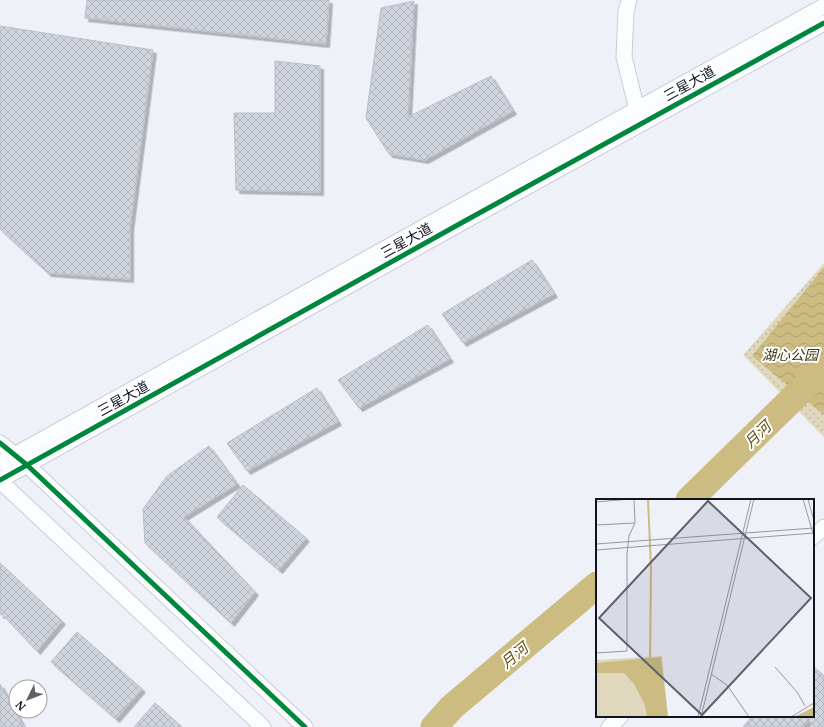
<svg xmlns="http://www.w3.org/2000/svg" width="824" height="727" font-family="'Noto Serif','Noto Sans SC',serif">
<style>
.grass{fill:url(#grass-dots)}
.water{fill:url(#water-waves)}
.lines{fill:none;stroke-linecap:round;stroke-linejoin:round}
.river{stroke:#ccbc82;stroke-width:27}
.building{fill:url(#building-cross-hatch);stroke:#babec8;filter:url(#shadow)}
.minor-casing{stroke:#c9cdd6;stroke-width:17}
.minor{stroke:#fcfdfe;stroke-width:15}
.cycleway-casing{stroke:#fff;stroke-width:8}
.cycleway{stroke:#00873e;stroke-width:5}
.labels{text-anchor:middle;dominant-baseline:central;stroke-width:4;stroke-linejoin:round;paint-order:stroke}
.street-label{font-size:14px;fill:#0f141f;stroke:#fff}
.park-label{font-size:14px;font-style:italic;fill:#3e330e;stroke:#fff}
.water-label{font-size:15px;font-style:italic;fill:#635110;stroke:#fff}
.inset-river{fill:none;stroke:#ccbc82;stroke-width:2}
.inset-road{fill:none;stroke:#9599a1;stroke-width:1}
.view{fill:#5d616b;fill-opacity:0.15;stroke:#5d616b;stroke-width:2}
.inset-edge{fill:none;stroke:#0f141f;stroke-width:2}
</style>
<defs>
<pattern id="grass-dots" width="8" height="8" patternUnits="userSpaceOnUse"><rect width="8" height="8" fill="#e0d8bd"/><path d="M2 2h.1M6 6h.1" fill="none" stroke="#bfb8a2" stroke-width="1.8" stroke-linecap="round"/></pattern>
<pattern id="water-waves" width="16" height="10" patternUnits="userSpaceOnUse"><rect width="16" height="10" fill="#ccbc82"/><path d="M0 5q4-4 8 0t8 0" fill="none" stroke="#aea170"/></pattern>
<pattern id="building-cross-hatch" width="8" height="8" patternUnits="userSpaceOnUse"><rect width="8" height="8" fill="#d0d4dd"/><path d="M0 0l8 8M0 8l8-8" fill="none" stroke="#b1b5bd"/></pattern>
<filter id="shadow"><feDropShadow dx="3.5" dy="3.5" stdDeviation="0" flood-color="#0004"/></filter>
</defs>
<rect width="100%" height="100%" fill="#eef1f8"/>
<!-- grass -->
<polygon class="grass" points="824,263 824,437 743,355"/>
<!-- water -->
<polygon class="water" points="824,267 824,415 752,356"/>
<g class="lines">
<!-- river -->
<g class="river">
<polyline points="689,500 824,368"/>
<polyline points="434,727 452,707 597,585"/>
</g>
</g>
<!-- building -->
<g class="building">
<polygon points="87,0 329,0 326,44 85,18"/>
<polygon points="414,1 408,117 491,76 513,111 425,160 389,154 366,118 381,8"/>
<polygon points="0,26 153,50 130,228 130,279 48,273 0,229"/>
<polygon points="275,61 320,66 320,192 236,190 234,113 275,113"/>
<polygon points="532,260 554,294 463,343 442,314"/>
<polygon points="428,325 450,359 359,408 338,380"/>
<polygon points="317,388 338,422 247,471 227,443"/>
<polygon points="209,446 237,484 184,517 255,592 231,623 145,543 143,509 167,476"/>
<polygon points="243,485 306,538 279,570 217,517"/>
<polygon points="0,563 62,621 37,651 2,614 0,615"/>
<polygon points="77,632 142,689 116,719 51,662"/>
<polygon points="813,666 824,676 824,727 815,727 808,721 803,727 743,727 752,716 813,716"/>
<polygon points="0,684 24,727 0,727"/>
<polygon points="155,703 182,727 134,727"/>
</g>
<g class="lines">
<defs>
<g id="minor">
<polyline points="629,0 626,12 624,57 637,110"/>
<polyline points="0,443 27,465 305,727"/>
<polyline points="0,463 456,209 824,6"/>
<polyline points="0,480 463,222 824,23"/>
<polyline points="0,481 263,727"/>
<polyline points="813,537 824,527"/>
<polyline points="609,727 621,716"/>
</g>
</defs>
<!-- minor casing -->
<use href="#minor" class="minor-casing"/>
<!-- minor -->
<use href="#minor" class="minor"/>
<defs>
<g id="cycleway">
<polyline points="0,443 27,465 305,727"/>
<polyline points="0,480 463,222 824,23"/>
</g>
</defs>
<!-- cycleway casing -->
<use href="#cycleway" class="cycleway-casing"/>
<!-- cycleway -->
<use href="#cycleway" class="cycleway"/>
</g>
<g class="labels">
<!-- street labels -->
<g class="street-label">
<text transform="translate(689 83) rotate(-29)">三星大道</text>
<text transform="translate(406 240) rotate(-29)">三星大道</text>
<text transform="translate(123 398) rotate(-29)">三星大道</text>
</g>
<!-- park labels -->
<g class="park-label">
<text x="790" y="354">湖心公园</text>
</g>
<!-- water labels -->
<g class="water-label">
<text transform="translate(757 434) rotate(-44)">月河</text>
<text transform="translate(514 655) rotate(-40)">月河</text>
</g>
</g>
<!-- overview -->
<g transform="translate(596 499)">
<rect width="218" height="218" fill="#eef1f8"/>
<path d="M66 157 72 218H0V161Z" fill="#e0d8bd"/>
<path d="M65 158 72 218H51L49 206 38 185 28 174H0V164ZM218 208V218H198Z" fill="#ccbc82"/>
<path class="inset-river" d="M52 0 55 69 54 166"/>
<path class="inset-road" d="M207 0 218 38M212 0 218 22M0 3 35 0M0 26 39 24M0 45 218 29M0 51 218 34M0 154 31 152V55L33 37 39 24 38 0M179 168 201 193 209 207M115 175 131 186 153 218M102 218 155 0M105 218 158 0M195 218 218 204"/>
<path class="view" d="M112 2 215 99 106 216 3 119Z"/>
<rect width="218" height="218" class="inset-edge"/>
</g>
<!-- north arrow -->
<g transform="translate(28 699) rotate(227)"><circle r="19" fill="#ffffff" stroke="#9fa1a5"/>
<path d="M0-3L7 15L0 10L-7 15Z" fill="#5d616b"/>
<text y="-6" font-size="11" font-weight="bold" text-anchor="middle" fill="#0f141f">N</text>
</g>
</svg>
